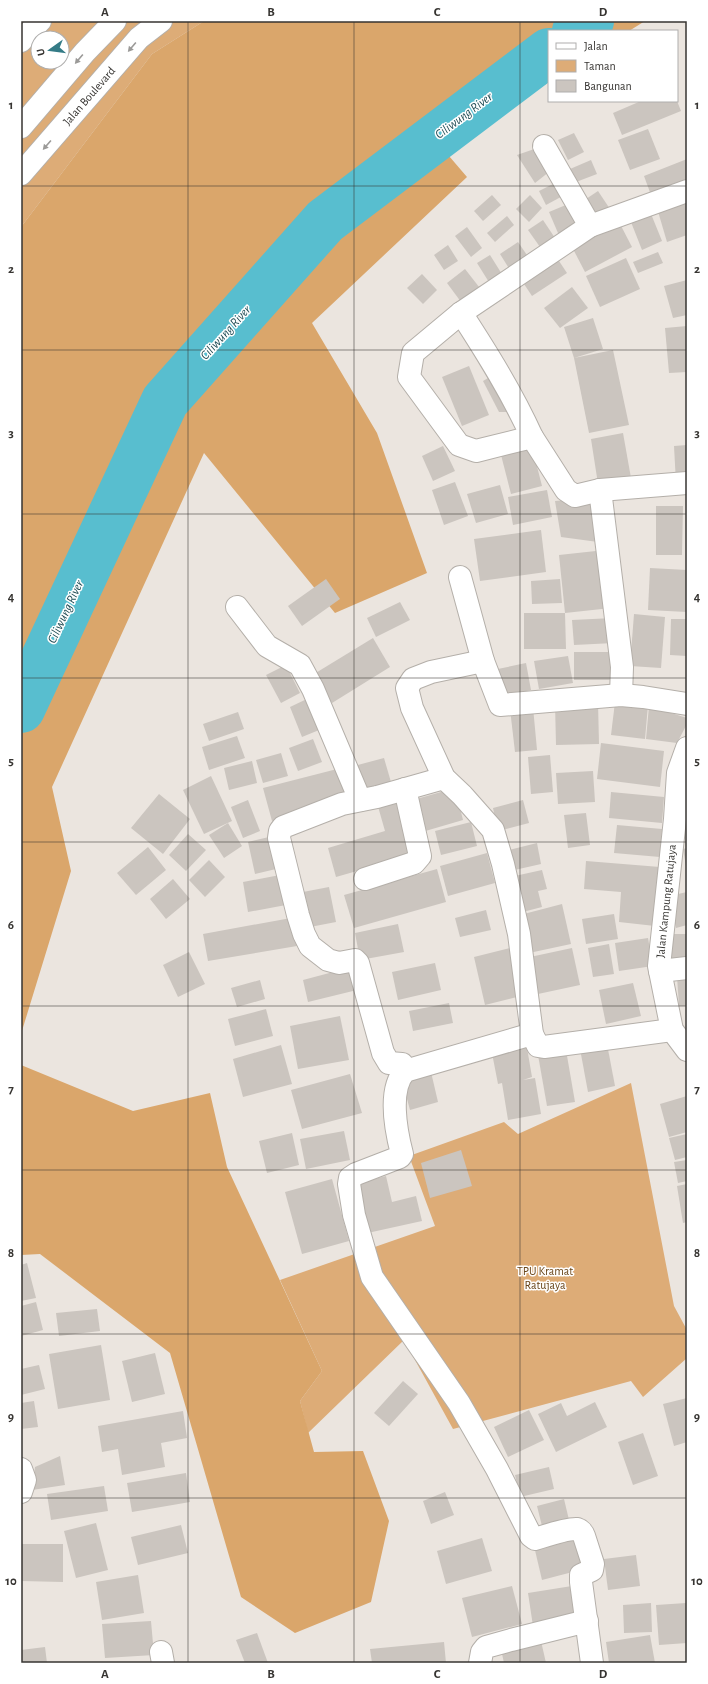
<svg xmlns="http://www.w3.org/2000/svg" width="708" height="1684" font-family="'Alegreya Sans',sans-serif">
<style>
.green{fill:#ddac77;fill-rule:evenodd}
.forest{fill:#daa66b}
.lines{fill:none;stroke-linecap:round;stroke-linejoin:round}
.river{stroke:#58becf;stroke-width:48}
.building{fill:#cbc5bf}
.minor-casing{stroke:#b4afa9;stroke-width:24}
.secondary-casing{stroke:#b4afa9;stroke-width:24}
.minor{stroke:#fff;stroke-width:22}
.secondary{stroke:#fff;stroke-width:22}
.oneway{fill:#9b9a98}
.grid{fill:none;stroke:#373532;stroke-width:1;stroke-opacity:0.55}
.labels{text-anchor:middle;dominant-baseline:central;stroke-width:3;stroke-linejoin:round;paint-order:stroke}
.street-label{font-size:12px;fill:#373532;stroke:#fff}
.park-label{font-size:12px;fill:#694519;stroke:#fff}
.water-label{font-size:13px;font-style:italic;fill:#204d55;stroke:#fff}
.neatline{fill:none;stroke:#373532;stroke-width:1.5}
.grid-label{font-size:13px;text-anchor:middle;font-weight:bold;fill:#373532}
</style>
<rect width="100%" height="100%" fill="#ebe5df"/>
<!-- green -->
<g class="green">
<path d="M21 21H204L152 54 21 227ZM38 38H62V62H38Z"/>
<polygon points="631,1083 674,1306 687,1330 687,1358 643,1397 631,1381 453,1429 404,1340 308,1433 300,1401 322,1371 280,1280 435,1226 409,1156 504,1122 518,1134"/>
</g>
<!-- forest -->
<g class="forest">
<polygon points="204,21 645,21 629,31 549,31 549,82 443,149 467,177 312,323 377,433 427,573 335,613 204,453 52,787 71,871 21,1034 21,227 152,54"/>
<polygon points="21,1065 133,1111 210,1093 227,1167 322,1371 300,1401 314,1452 363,1451 389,1521 371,1602 295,1633 241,1597 170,1353 40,1254 21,1255"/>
</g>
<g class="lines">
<!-- river -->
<g class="river">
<polyline points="576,31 590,21"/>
<polyline points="21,709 165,401 325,221 549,52"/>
</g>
</g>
<!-- building -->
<g class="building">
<polygon points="641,101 677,101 681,111 622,135 613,113"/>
<polygon points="648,129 660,159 630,170 618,140"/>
<polygon points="574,133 584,152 568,160 558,140"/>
<polygon points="543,146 554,168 535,183 517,155"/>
<polygon points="687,159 687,181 651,195 644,176"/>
<polygon points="591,160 597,174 576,182 570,169"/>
<polygon points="563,179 570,192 546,205 539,191"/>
<polygon points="598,191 610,209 598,217 586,199"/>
<polygon points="492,195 501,205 483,221 474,211"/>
<polygon points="530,195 542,208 529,222 516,209"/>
<polygon points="687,198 687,235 667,242 657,208"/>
<polygon points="573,202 584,229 561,240 549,212"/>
<polygon points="649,209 662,241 642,250 629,217"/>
<polygon points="507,216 514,225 495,242 487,233"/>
<polygon points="543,220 555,238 540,247 528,230"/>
<polygon points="619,222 632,247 585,272 572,247"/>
<polygon points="467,227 482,248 471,257 455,236"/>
<polygon points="518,242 529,258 510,270 500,254"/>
<polygon points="448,245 458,261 444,270 434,255"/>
<polygon points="553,252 567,273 532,296 518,275"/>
<polygon points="658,252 663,263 638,273 633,262"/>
<polygon points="490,255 505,279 492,287 477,263"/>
<polygon points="626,258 640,289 600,307 586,276"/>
<polygon points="465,269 483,292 464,306 447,283"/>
<polygon points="422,274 437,290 423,304 407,288"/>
<polygon points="687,280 687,315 673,318 664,286"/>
<polygon points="572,287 588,308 560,328 544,308"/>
<polygon points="593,318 603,349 574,358 613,350 629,425 589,433 574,358 564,327"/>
<polygon points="687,326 687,372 669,373 665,328"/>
<polygon points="469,366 489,415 462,426 442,377"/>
<polygon points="495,374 515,412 499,412 483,381"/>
<polygon points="623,433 631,478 598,484 591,439"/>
<polygon points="531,443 542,486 511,494 500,451"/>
<polygon points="687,445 687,482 676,483 674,446"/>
<polygon points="443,446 455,471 433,481 422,456"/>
<polygon points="455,482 468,516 444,525 432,490"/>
<polygon points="500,485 508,514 476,523 467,494"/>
<polygon points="547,490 552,517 513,525 508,497"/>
<polygon points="590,498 598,542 561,537 555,501"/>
<polygon points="656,506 683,506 682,555 656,555"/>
<polygon points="541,530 546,572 480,581 474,539"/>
<polygon points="605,550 611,608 565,613 559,555"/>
<polygon points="650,568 687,570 687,612 648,610"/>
<polygon points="326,579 340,599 302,626 288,606"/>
<polygon points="560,579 562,603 532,604 531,581"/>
<polygon points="400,602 410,620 376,637 367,618"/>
<polygon points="524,613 565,613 566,649 524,649"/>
<polygon points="634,614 665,617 661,668 630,666"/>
<polygon points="613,618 614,643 574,645 572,620"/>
<polygon points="671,619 687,619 687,656 670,655"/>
<polygon points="373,638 390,667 332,703 314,674"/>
<rect x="574" y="652" width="41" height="28"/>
<polygon points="568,656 573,683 539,689 534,661"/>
<polygon points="526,663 531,690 498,697 493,670"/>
<polygon points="286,665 300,693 281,703 266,675"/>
<polygon points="311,697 324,728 302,737 290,707"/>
<polygon points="598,702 599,744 556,745 555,703"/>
<polygon points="615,702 648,705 645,739 611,735"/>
<polygon points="649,706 687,718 687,724 677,743 646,739"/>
<polygon points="533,707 537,750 515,752 510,709"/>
<polygon points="238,712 244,729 209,741 203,724"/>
<polygon points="237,736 245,758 209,770 202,747"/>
<polygon points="313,739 322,762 298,771 289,748"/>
<polygon points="601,743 664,751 660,787 597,779"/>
<polygon points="281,753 288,776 263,783 256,760"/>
<polygon points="550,755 553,792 531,794 528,757"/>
<polygon points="384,758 393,789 363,798 354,766"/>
<polygon points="252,761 257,783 229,790 224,768"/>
<polygon points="341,768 349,800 272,821 263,788"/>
<polygon points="593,771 595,802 558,804 556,773"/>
<polygon points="211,776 232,821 204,834 183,790"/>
<polygon points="455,788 463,820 422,832 413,800"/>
<polygon points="611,792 664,797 662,823 609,818"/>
<polygon points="159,794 190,819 163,854 131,828"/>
<polygon points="400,797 416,854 336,877 328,848 385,831 377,803"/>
<polygon points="248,800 260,831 243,838 231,807"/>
<polygon points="523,800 529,823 498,831 493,808"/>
<polygon points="586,813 590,845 568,848 564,815"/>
<polygon points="471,822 477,846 441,855 435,831"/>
<polygon points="228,823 242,846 224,858 209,835"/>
<polygon points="617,825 662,829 660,857 614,853"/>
<polygon points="188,834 206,850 186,871 169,855"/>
<polygon points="269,837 276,869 255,874 248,842"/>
<polygon points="537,843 541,864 506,872 501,852"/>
<polygon points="148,847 166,870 136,895 117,873"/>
<polygon points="687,848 687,866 686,866 683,849"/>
<polygon points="487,853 495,883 448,896 440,866"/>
<polygon points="209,860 225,877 205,897 189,880"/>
<polygon points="586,861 660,867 655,926 619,922 621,892 584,889"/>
<polygon points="437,869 446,902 354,928 344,895"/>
<polygon points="542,870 547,889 538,891 542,907 515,914 506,878"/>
<polygon points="280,875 286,905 248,912 243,882"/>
<polygon points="173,879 190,899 166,919 150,899"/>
<polygon points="329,887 336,922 310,927 303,892"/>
<polygon points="687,892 687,925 676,928 669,896"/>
<polygon points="562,904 571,944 529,953 520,915"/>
<polygon points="486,910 491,930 460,937 455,918"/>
<polygon points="614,914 618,939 586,944 582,919"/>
<polygon points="291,918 297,946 208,961 203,934"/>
<polygon points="398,924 404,952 360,960 355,933"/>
<rect x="670" y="934" width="17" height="26"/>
<polygon points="648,938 653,966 619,971 615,943"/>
<polygon points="609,944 614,974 593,977 588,948"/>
<polygon points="510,948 521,996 485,1005 474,957"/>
<polygon points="572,948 580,985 538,994 530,957"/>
<polygon points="189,952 205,984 178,997 163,965"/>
<polygon points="435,963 441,990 398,1000 392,972"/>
<polygon points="352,967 357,990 308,1002 303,980"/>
<polygon points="677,977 687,977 687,1006 679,1006"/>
<polygon points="260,980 265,999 237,1007 231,988"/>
<polygon points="633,983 641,1016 606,1024 599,990"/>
<polygon points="449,1003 453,1023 413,1031 409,1011"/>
<polygon points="266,1009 273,1036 235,1046 228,1019"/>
<polygon points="340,1016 349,1060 298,1069 290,1026"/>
<polygon points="526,1042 532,1077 523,1080 535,1078 541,1114 508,1120 502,1083 498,1084 491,1048"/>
<polygon points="607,1044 615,1086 588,1092 580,1049"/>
<polygon points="281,1045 292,1084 243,1097 233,1059"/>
<polygon points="566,1050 575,1102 547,1106 538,1055"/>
<polygon points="431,1072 438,1102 410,1110 402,1080"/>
<polygon points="350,1074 362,1113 302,1129 291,1090"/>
<polygon points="687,1096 687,1132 669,1137 660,1104"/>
<polygon points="344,1131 350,1160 306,1169 300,1139"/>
<polygon points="292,1133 299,1165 267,1173 259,1141"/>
<polygon points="687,1134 687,1157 675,1160 669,1138"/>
<polygon points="461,1150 472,1186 430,1198 421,1163"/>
<polygon points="687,1160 687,1181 678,1183 674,1162"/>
<polygon points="386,1176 392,1202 416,1196 422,1221 363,1234 351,1185"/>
<polygon points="332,1179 349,1241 302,1254 285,1192"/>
<polygon points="687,1184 687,1222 683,1223 677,1186"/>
<polygon points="27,1263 36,1298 21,1301 21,1265"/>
<polygon points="36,1302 43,1330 21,1336 21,1306"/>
<polygon points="97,1309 100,1331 59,1336 56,1313"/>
<polygon points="101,1345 110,1400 58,1409 49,1354"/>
<polygon points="155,1353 165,1394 132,1402 122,1361"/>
<polygon points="39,1365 45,1389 21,1395 21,1369"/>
<polygon points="403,1381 418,1394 389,1426 374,1413"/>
<polygon points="687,1398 687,1442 674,1446 663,1404"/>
<polygon points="34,1401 38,1427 21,1429 21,1403"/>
<polygon points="595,1402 607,1427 556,1452 538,1414 561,1403 567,1416"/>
<polygon points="529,1410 544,1440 508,1457 494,1427"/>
<polygon points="183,1411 187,1438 161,1443 165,1467 122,1475 118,1449 102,1452 98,1426"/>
<polygon points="643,1433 658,1476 633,1485 618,1442"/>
<polygon points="60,1456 65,1485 32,1490 35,1467"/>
<polygon points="549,1467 554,1489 520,1497 515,1475"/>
<polygon points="186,1473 190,1502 132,1512 127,1483"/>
<polygon points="104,1486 108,1511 51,1520 47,1494"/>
<polygon points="445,1492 454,1515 431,1524 423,1501"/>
<polygon points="564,1499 569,1520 542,1526 537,1506"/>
<polygon points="96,1523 108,1570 76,1578 64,1531"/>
<polygon points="181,1525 188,1553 138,1565 131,1537"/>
<polygon points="576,1536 584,1569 542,1580 534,1546"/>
<polygon points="482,1538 492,1571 446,1584 437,1551"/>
<polygon points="21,1544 63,1544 63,1582 21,1581"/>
<polygon points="636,1555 640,1586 608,1590 604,1559"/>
<polygon points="138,1575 144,1613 102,1620 96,1582"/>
<polygon points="512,1586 522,1624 472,1637 462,1598"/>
<polygon points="572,1586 578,1618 533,1626 528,1593"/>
<polygon points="651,1603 652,1632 624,1633 623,1605"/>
<polygon points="686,1603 687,1643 659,1645 656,1605"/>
<polygon points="151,1621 154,1655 105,1658 102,1624"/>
<polygon points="257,1633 268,1663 245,1663 236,1640"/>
<polygon points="650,1635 655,1663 609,1663 606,1642"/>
<polygon points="541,1641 546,1663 504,1663 501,1649"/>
<polygon points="444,1642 446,1663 372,1663 370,1649"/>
<polygon points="45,1647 47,1663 21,1663 21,1650"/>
</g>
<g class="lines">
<defs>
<g id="minor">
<polyline points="544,146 590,226"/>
<polyline points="687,191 590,226 461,313 413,353 409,377 459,445 476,451 532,437 566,490 575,496 600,490 687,483"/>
<path d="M461 313C487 353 512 393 532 437"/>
<polyline points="600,490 622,667 621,695"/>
<polyline points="460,577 483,661 500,705 621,695 643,697 687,704"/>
<polyline points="237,607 267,646 300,665 313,689 360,800"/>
<polyline points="483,661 431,672 413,679 407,688 412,708 444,778 462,795 493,830 503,864 519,934 532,1034 538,1046 544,1047 672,1030"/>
<polyline points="687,748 678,773 675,819 659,966 672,1030 687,1050"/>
<polyline points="365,879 414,863 420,856 405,789"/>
<polyline points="660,971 687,968"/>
<path d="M532 1034 405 1071C388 1089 396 1131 402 1154L400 1157 356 1174 350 1178 349 1184 354 1215 372 1277 459 1403 497 1469 531 1536 535 1539C545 1536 567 1528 577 1529 580 1530 583 1533 584 1536L593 1564 592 1570 581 1575V1582L592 1663"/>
<polyline points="405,1071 402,1064 389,1063 383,1053 358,963 355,960 339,963 328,960 310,946 304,934 298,915 279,838 280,831 283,827 342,804 377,797 444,778"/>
<polyline points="21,1469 25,1480 21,1492"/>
<polyline points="161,1652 163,1663"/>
<polyline points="480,1663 482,1652 486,1647 511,1640 587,1621"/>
</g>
<g id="secondary">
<polyline points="21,41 40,21"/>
<polyline points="21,127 85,52 115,21"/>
<polyline points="21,174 139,38 161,21"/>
</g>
</defs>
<!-- minor casing -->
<use href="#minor" class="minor-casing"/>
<!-- secondary casing -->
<use href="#secondary" class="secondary-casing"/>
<!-- minor -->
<use href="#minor" class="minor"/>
<!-- secondary -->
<use href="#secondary" class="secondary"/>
</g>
<!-- one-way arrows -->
<defs><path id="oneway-solid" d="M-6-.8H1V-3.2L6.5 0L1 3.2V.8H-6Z"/></defs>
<g class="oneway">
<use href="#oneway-solid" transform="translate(132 47) rotate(130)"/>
<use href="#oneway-solid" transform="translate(79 59) rotate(130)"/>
<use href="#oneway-solid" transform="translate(47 145) rotate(131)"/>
</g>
<!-- grid -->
<path class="grid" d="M188 21V1663M354 21V1663M520 21V1663M21 186H687M21 350H687M21 514H687M21 678H687M21 842H687M21 1006H687M21 1170H687M21 1334H687M21 1498H687"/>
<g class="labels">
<!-- street labels -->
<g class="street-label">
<text transform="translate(89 96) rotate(-49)">Jalan Boulevard</text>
<text transform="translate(666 901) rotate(-84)">Jalan Kampung Ratujaya</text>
</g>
<!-- park labels -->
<g class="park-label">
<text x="545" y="1271">TPU Kramat<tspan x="545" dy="14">Ratujaya</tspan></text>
</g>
<!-- water labels -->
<g class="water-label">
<text transform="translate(464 116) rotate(-37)">Ciliwung River</text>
<text transform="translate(226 333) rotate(-48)">Ciliwung River</text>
<text transform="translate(66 612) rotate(-65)">Ciliwung River</text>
</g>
</g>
<!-- border -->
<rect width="708" height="1684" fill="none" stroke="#ffffff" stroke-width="44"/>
<!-- legend -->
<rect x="548" y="30" width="130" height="72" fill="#ffffff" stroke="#afaead"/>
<rect x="556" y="43" width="20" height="6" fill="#ffffff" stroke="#afaead"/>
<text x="584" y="50" font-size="12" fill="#373532">Jalan</text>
<rect x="556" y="60" width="20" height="12" fill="#ddac77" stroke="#afaead"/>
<text x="584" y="70" font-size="12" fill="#373532">Taman</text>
<rect x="556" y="80" width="20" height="12" fill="#cbc5bf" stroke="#afaead"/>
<text x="584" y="90" font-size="12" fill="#373532">Bangunan</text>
<!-- north arrow -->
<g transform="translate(50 50) rotate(256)"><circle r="19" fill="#ffffff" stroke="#afaead"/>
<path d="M0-3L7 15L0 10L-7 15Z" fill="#347b86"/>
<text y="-6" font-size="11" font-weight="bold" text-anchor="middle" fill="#373532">U</text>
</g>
<rect x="22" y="22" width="664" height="1640" class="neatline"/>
<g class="grid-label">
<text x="105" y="16">A</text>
<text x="271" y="16">B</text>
<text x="437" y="16">C</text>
<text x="603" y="16">D</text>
<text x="11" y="109">1</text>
<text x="697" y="109">1</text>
<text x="11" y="273">2</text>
<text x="697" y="273">2</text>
<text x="11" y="437">3</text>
<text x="697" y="437">3</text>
<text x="11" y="601">4</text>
<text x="697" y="601">4</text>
<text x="11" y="765">5</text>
<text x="697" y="765">5</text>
<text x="11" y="929">6</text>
<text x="697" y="929">6</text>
<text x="11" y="1093">7</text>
<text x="697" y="1093">7</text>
<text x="11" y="1257">8</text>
<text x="697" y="1257">8</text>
<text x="11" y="1421">9</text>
<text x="697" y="1421">9</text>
<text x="11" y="1585">10</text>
<text x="697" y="1585">10</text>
<text x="105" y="1678">A</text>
<text x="271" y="1678">B</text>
<text x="437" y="1678">C</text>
<text x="603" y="1678">D</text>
</g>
</svg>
